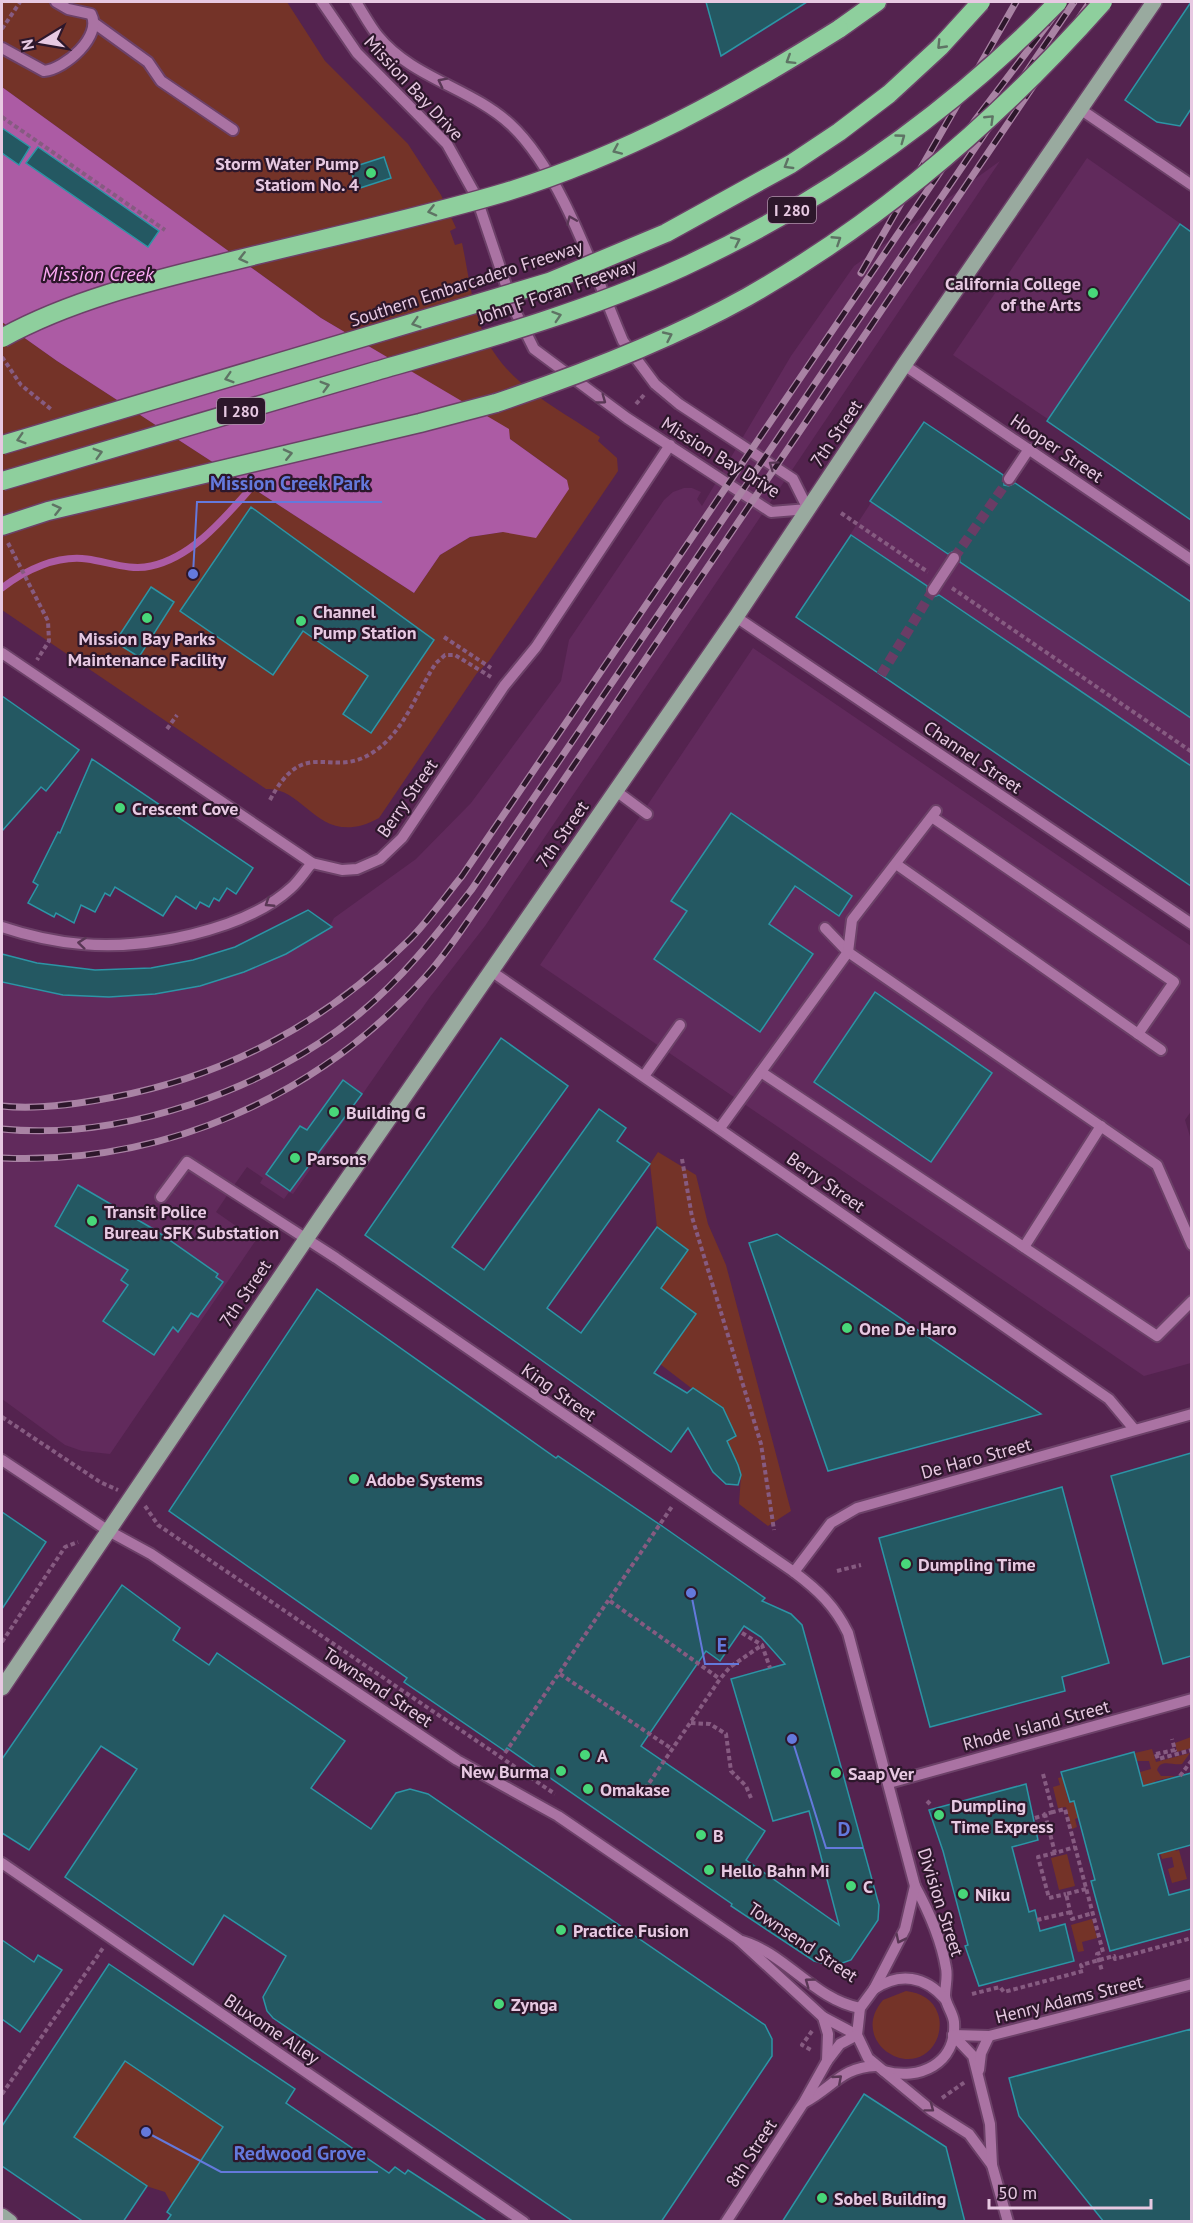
<svg xmlns="http://www.w3.org/2000/svg" width="1193" height="2223" font-family="'PT Sans',sans-serif">
<style>
.built{fill:#612a5c}
.green{fill:#743328}
.water{fill:#ac5ba4}
.lines{fill:none;stroke-linecap:round;stroke-linejoin:round}
.stream{stroke:#ac5ba4;stroke-width:7}
.building{fill:#245862;stroke:#2c95a6;stroke-width:1.5;fill-rule:evenodd}
.minor-tunnel{stroke:#6a3c65;stroke-width:10;stroke-dasharray:10 5;stroke-linecap:butt}
.minor-casing{stroke:#6c4168;stroke-width:14}
.major-casing{stroke:#6c4168;stroke-width:18}
.highway-casing{stroke:#6c4168;stroke-width:21}
.path{stroke:#865b81;stroke-width:4;stroke-dasharray:4.5 3;stroke-linecap:butt}
.minor{stroke:#aa73a3;stroke-width:10}
.major{stroke:#99aa9f;stroke-width:15}
.highway{stroke:#8ecf9d;stroke-width:18}
.rail-casing{stroke:#a983a4;stroke-width:7}
.rail{stroke:#2d172b;stroke-width:4.5;stroke-dasharray:14;stroke-linecap:butt}
.highway-bridge-casing{stroke:#6c4168;stroke-width:21;stroke-linecap:butt}
.highway-bridge{stroke:#8ecf9d;stroke-width:18}
.oneway{stroke:#5e7364}
.oneway2{stroke:#593755}
.poi-dot{fill:#48d779;stroke:#2d172b;stroke-width:2}
.labels{text-anchor:middle;dominant-baseline:central;stroke-width:4.5;stroke-linejoin:round;paint-order:stroke}
.shield{fill:#2d172b;stroke:#af94ab;stroke-width:1.5}
.shield-label{font-size:16px;font-weight:bold;fill:#e7c9e2}
.street-label{font-size:18px;fill:#e7c9e2;stroke:#2d172b}
.poi-label{font-size:18px;font-weight:bold;fill:#e7c9e2;stroke:#2d172b;text-anchor:start}
.water-label{font-size:20px;font-style:italic;fill:#fca8f3;stroke:#2d172b}
.leader{fill:none;stroke:#6479dc;stroke-width:2}
.callout-dot{fill:#6479dc;stroke:#2d172b;stroke-width:2}
.callout-label{font-size:20px;text-anchor:middle;font-weight:bold;fill:#6479dc;stroke:#2d172b;stroke-width:4.5;stroke-linejoin:round;paint-order:stroke}
</style>
<rect width="100%" height="100%" fill="#54234f"/>
<!-- built -->
<g class="built">
<polygon points="1087,158 1191,231 1191,516 953,355"/>
<polygon points="1000,161 485,926 430,997 293,1194 289,1192 284,1199 260,1183 263,1178 247,1167 230,1191 216,1212 256,1240 110,1454 82,1451 65,1445 2,1399 2,982 63,995 286,954 328,930 334,918 416,859 471,803 561,681 569,640 664,500 673,492 684,488 692,488 701,492 697,499 702,506 791,356 854,266"/>
<polygon points="924,422 1191,602 1191,886 796,617"/>
<polygon points="753,648 1191,946 1192,1110 1185,1120 1192,1143 1191,1363 1144,1376 540,965"/>
</g>
<!-- green -->
<g class="green">
<path d="M2 2H287L325 61 408 144 441 195 456 228 450 231 455 245 462 243C470 280 473 322 495 354 519 390 565 413 600 437L598 441 617 458 618 471 614 477 489 661 477 673 379 818C319 851 306 786 266 789L2 610V322L57 361 414 593 440 555 470 537 503 532 567 480 510 439 508 429 321 318 2 87Z"/>
<polygon points="658,1152 696,1175 708,1224 726,1265 791,1511 768,1526 739,1504 741,1475 727,1441 736,1436 725,1414 660,1364 696,1314 660,1289 688,1250 657,1227 650,1164"/>
<polygon points="1191,1737 1191,1748 1177,1752 1175,1743"/>
<path d="M1152 1749 1156 1762 1190 1753 1182 1764C1173 1766 1161 1758 1157 1770L1161 1776H1176L1155 1781 1157 1790 1146 1793 1140 1772 1151 1769 1149 1761H1137L1135 1753Z"/>
<polygon points="1062,1777 1069,1803 1076,1801 1080,1817 1075,1819 1077,1827 1072,1829 1066,1807 1058,1808 1053,1787 1060,1785 1058,1778"/>
<polygon points="1175,1846 1176,1851 1179,1850 1187,1879 1172,1883 1168,1869 1174,1867 1172,1857 1162,1859 1159,1850"/>
<polygon points="1067,1854 1075,1886 1059,1890 1051,1858"/>
<polygon points="1092,1919 1097,1938 1082,1942 1084,1951 1078,1952 1071,1925"/>
<path d="M906 1991C921 1993 933 1999 938 2014 941 2022 940 2033 936 2041 914 2084 847 2042 883 2000Z"/>
<polygon points="125,2061 223,2127 172,2205 165,2192 146,2186 70,2135"/>
</g>
<!-- water -->
<polygon class="water" points="2,87 321,318 509,429 510,439 567,480 569,489 536,538 503,532 470,537 440,555 414,593 57,361 2,322"/>
<g class="lines">
<!-- stream -->
<path class="stream" d="M2 588C25 570 57 555 87 559 109 562 130 571 151 566 193 557 225 517 252 487"/>
</g>
<!-- building -->
<g class="building">
<polygon points="706,2 807,2 721,56"/>
<polygon points="1191,2 1191,109 1180,126 1157,122 1125,100"/>
<polygon points="2,128 30,147 19,165 2,153"/>
<polygon points="38,147 159,231 148,247 26,163"/>
<polygon points="384,157 391,178 357,189 350,168"/>
<polygon points="1180,224 1191,232 1191,520 1047,421"/>
<polygon points="924,422 1003,475 1004,485 1009,486 1015,483 1191,602 1191,718 960,562 959,552 954,551 948,554 870,501"/>
<polygon points="251,507 434,640 371,733 343,714 368,676 303,631 273,675 180,611"/>
<polygon points="851,535 927,586 928,596 933,597 939,595 1191,766 1191,886 796,617"/>
<polygon points="151,587 174,602 139,657 115,642"/>
<polygon points="2,696 79,750 46,791 41,787 2,831"/>
<polygon points="92,759 253,868 236,894 227,888 219,901 214,898 209,907 200,902 196,909 176,896 163,916 115,887 110,896 105,893 95,912 81,905 74,923 56,913 54,917 28,903 38,885 33,882 58,832 60,833"/>
<polygon points="731,813 852,896 839,916 795,886 769,924 813,954 760,1032 654,959 687,911 671,901"/>
<polygon points="308,910 332,927 286,954 244,972 200,986 155,994 109,997 63,995 2,982 2,954 37,963 95,970 151,968 193,960 235,947"/>
<polygon points="875,992 992,1073 931,1162 814,1082"/>
<polygon points="501,1038 568,1086 452,1247 484,1270 599,1109 626,1128 617,1141 650,1164 547,1308 581,1333 657,1227 688,1250 661,1288 696,1314 654,1373 687,1393 693,1388 723,1408 736,1436 727,1441 738,1465 741,1475 738,1485 726,1484 713,1472 688,1428 671,1452 365,1235"/>
<polygon points="343,1080 362,1094 290,1191 266,1174 300,1126 307,1130"/>
<polygon points="78,1185 155,1230 218,1274 216,1277 223,1282 198,1317 191,1313 178,1332 173,1327 154,1355 103,1321 128,1285 121,1280 128,1270 55,1226"/>
<polygon points="777,1234 1041,1414 828,1471 749,1243"/>
<path d="M317 1289 556 1458 558 1456 662 1526 765 1598 762 1601 791 1614 802 1625 879 1905 878 1920 851 1960 834 1966 814 1961 731 1906 732 1904 507 1748 505 1751 404 1682 407 1678 169 1511ZM744 1626 761 1637 785 1664 731 1679 773 1821 809 1811 839 1925 746 1860 765 1831 641 1746 706 1651 720 1661Z"/>
<polygon points="1191,1453 1191,1656 1163,1664 1111,1476"/>
<polygon points="1062,1487 1109,1663 1062,1677 1065,1691 930,1727 879,1538"/>
<polygon points="2,1512 46,1542 2,1609"/>
<polygon points="122,1585 180,1628 173,1640 209,1665 217,1653 345,1741 311,1788 371,1829 396,1793 410,1789 428,1794 765,2025 772,2039 772,2056 661,2222 574,2222 273,2018 267,2011 263,1997 286,1956 224,1915 193,1965 65,1877 137,1769 101,1746 29,1850 2,1833 2,1759"/>
<polygon points="1134,1752 1143,1786 1191,1773 1191,1845 1158,1854 1169,1895 1191,1889 1191,1929 1110,1951 1091,1881 1095,1880 1074,1801 1070,1802 1061,1772"/>
<polygon points="1026,1784 1038,1840 1012,1847 1029,1912 1035,1910 1040,1931 1065,1924 1074,1961 979,1986 965,1946 968,1945 943,1851 929,1810"/>
<polygon points="2,1940 34,1962 38,1955 62,1970 20,2032 2,2019"/>
<polygon points="109,1964 295,2089 286,2103 389,2173 395,2167 405,2174 408,2170 488,2222 166,2222 171,2215 167,2212 223,2127 125,2061 74,2137 147,2186 123,2222 84,2222 2,2166 2,2126"/>
<polygon points="1191,2029 1191,2222 1104,2222 1019,2116 1009,2078"/>
<polygon points="864,2094 946,2147 965,2222 782,2222"/>
</g>
<g class="lines">
<!-- minor-tunnel -->
<g class="minor-tunnel">
<polyline points="954,558 1009,479"/>
<polyline points="881,675 933,590"/>
</g>
<defs>
<g id="minor">
<path d="M322 2 357 53 447 144 476 196 514 309 534 349 627 418 771 512 808 509 793 479 679 404 655 384 623 341C595 276 562 172 510 124 471 88 412 78 378 36 370 26 363 13 356 2"/>
<polyline points="94,23 148,62 161,81 233,130"/>
<path d="M2 48 44 71C65 69 103 36 91 14L68 9 56 2"/>
<polyline points="1080,109 1192,185"/>
<polyline points="904,365 1192,560"/>
<polyline points="1009,479 1029,449"/>
<polyline points="933,590 954,558"/>
<polyline points="736,617 1192,924"/>
<polyline points="2,653 312,863 342,870 357,869 380,859 402,838 504,686 536,647 670,445"/>
<polyline points="616,791 647,814"/>
<polyline points="932,817 1174,982 1138,1034"/>
<polyline points="896,864 1161,1050"/>
<path d="M2 927C26 935 57 942 82 944 144 950 244 931 291 888 299 881 305 871 312 863"/>
<polyline points="825,928 848,952 1157,1165 1192,1245"/>
<polyline points="491,971 1109,1399 1134,1429"/>
<polyline points="761,1072 1157,1336 1192,1301"/>
<polyline points="644,1076 680,1025"/>
<polyline points="720,1128 848,952 852,920 936,811"/>
<path d="M161 1197 187 1162 336 1258 794 1572C818 1590 835 1606 848 1633L915 1886C929 1912 941 1938 946 1968 948 1977 945 1987 945 1996 946 2005 953 2013 954 2022 957 2064 919 2081 884 2071"/>
<polyline points="1024,1247 1101,1126"/>
<polyline points="2,1460 107,1530 151,1554 457,1760 558,1816 738,1939 823,2017 857,2035"/>
<polyline points="794,1572 831,1523 857,1508 1192,1414"/>
<polyline points="889,1783 1192,1699"/>
<polyline points="2,1863 524,2222"/>
<polyline points="915,1886 905,1929 874,1989 860,2008 857,2035 868,2058 931,2110 969,2134 992,2165"/>
<path d="M739 1940C785 1952 813 1999 860 2008"/>
<path d="M874 1989C900 1972 925 1976 945 1999"/>
<polyline points="823,2017 828,2034 827,2061"/>
<polyline points="953,2035 989,2036 1192,1984"/>
<polyline points="953,2035 973,2056 990,2124 992,2165 1008,2222"/>
<polyline points="979,2070 981,2053 989,2036"/>
<path d="M805 2102C833 2087 842 2067 876 2066"/>
<polyline points="726,2222 804,2102 827,2061 840,2044 857,2035"/>
</g>
<g id="major">
<polyline points="2,1688 321,1217 736,617 904,365 1154,2"/>
<polyline points="2,2216 10,2222"/>
</g>
<g id="highway">
<polyline points="839,29 877,2"/>
<polyline points="2,526 48,511 420,423 496,403"/>
</g>
</defs>
<!-- minor casing -->
<use href="#minor" class="minor-casing"/>
<!-- major casing -->
<use href="#major" class="major-casing"/>
<!-- highway casing -->
<use href="#highway" class="highway-casing"/>
<!-- path -->
<g class="path">
<polyline points="2,29 20,2"/>
<polyline points="2,117 165,230"/>
<polyline points="2,357 21,385 52,410"/>
<polyline points="636,404 644,395"/>
<polyline points="841,513 928,572"/>
<polyline points="8,543 48,621 49,641 37,660"/>
<polyline points="952,588 1192,752"/>
<polyline points="444,637 491,668"/>
<polyline points="167,729 177,715"/>
<path d="M270 800C305 734 330 780 372 753 404 733 416 693 436 663L445 655H455L491 677"/>
<polyline points="682,1159 692,1217 761,1444 774,1530"/>
<polyline points="2,1417 100,1482 118,1490"/>
<polyline points="145,1506 158,1525 555,1794"/>
<polyline points="837,1571 861,1565"/>
<polyline points="610,1601 720,1679"/>
<polyline points="742,1633 762,1645 770,1668"/>
<polyline points="2,1642 65,1547 78,1542"/>
<polyline points="560,1674 672,1749"/>
<polyline points="691,1723 710,1724 726,1734 731,1771 746,1786 751,1798"/>
<polyline points="505,1753 673,1505"/>
<polyline points="1156,1754 1158,1759 1192,1750"/>
<polyline points="1156,1754 1175,1750 1172,1739"/>
<polyline points="1043,1774 1053,1812 1065,1809 1103,1952 1097,1954 1102,1971"/>
<polyline points="1180,1776 1192,1760"/>
<polyline points="645,1789 720,1679 730,1667 762,1645"/>
<polyline points="927,1801 930,1804"/>
<polyline points="1053,1812 1045,1814 1055,1853 1075,1847"/>
<polyline points="1035,1818 1045,1815"/>
<polyline points="1055,1853 1038,1857 1049,1898 1066,1894"/>
<polyline points="1086,1889 1066,1894 1072,1919 1093,1913"/>
<polyline points="1037,1920 1071,1912"/>
<polyline points="972,1994 1000,1987 1004,1992 1083,1971 1081,1965 1114,1956 1115,1959 1192,1938"/>
<polyline points="812,2031 802,2045 813,2051"/>
<polyline points="2,2094 103,1948"/>
<polyline points="942,2098 965,2082"/>
</g>
<!-- minor -->
<use href="#minor" class="minor"/>
<!-- major -->
<use href="#major" class="major"/>
<!-- highway -->
<use href="#highway" class="highway"/>
<defs>
<g id="rail">
<polyline points="861,273 1016,2"/>
<path d="M2 1106C38 1110 78 1104 114 1097 226 1076 326 1022 407 942 427 923 444 898 462 876L976 119 1060 8"/>
<path d="M2 1129C121 1141 267 1090 359 1014 403 978 437 934 472 889L1074 2"/>
<path d="M2 1158C163 1165 319 1097 427 975 448 952 465 924 484 898L1090 2"/>
</g>
</defs>
<!-- rail casing -->
<use href="#rail" class="rail-casing"/>
<!-- rail -->
<use href="#rail" class="rail"/>
<defs>
<g id="highway-bridge">
<path d="M2 338C69 301 146 282 220 264 315 240 412 220 506 192 626 155 734 95 839 29"/>
<path d="M496 403C582 374 668 341 747 297 883 220 1000 118 1103 2"/>
<polyline points="2,445 549,282 666,233 791,164 839,132 889,94 940,47 981,2"/>
<path d="M2 481C126 445 251 408 376 371 480 341 585 312 683 267 823 202 951 112 1058 2"/>
</g>
</defs>
<!-- highway-bridge casing -->
<use href="#highway-bridge" class="highway-bridge-casing"/>
<!-- highway-bridge -->
<use href="#highway-bridge" class="highway-bridge"/>
</g>
<!-- one-way arrows -->
<defs><path id="oneway-chevron" d="M-2-3.5L2.5 0L-2 3.5" fill="none" stroke-width="1.6" stroke-linecap="round" stroke-linejoin="round" transform="scale(1.5)"/></defs>
<g class="oneway">
<use href="#oneway-chevron" transform="translate(941 45) rotate(134)"/>
<use href="#oneway-chevron" transform="translate(790 60) rotate(148)"/>
<use href="#oneway-chevron" transform="translate(990 119) rotate(-44)"/>
<use href="#oneway-chevron" transform="translate(901 138) rotate(-36)"/>
<use href="#oneway-chevron" transform="translate(617 150) rotate(156)"/>
<use href="#oneway-chevron" transform="translate(788 165) rotate(149)"/>
<use href="#oneway-chevron" transform="translate(432 211) rotate(166)"/>
<use href="#oneway-chevron" transform="translate(837 240) rotate(-33)"/>
<use href="#oneway-chevron" transform="translate(736 241) rotate(-26)"/>
<use href="#oneway-chevron" transform="translate(243 258) rotate(166)"/>
<use href="#oneway-chevron" transform="translate(557 316) rotate(-18)"/>
<use href="#oneway-chevron" transform="translate(416 323) rotate(163)"/>
<use href="#oneway-chevron" transform="translate(668 336) rotate(-25)"/>
<use href="#oneway-chevron" transform="translate(229 378) rotate(163)"/>
<use href="#oneway-chevron" transform="translate(325 386) rotate(-16)"/>
<use href="#oneway-chevron" transform="translate(21 439) rotate(163)"/>
<use href="#oneway-chevron" transform="translate(98 453) rotate(-16)"/>
<use href="#oneway-chevron" transform="translate(288 454) rotate(-13)"/>
<use href="#oneway-chevron" transform="translate(57 509) rotate(-14)"/>
</g>
<g class="oneway2">
<use href="#oneway-chevron" transform="translate(442 82) rotate(-153)"/>
<use href="#oneway-chevron" transform="translate(571 220) rotate(-113)"/>
<use href="#oneway-chevron" transform="translate(602 400) rotate(36)"/>
<use href="#oneway-chevron" transform="translate(773 465) rotate(-145)"/>
<use href="#oneway-chevron" transform="translate(269 903) rotate(147)"/>
<use href="#oneway-chevron" transform="translate(82 943) rotate(-174)"/>
<use href="#oneway-chevron" transform="translate(900 1939) rotate(116)"/>
<use href="#oneway-chevron" transform="translate(809 1982) rotate(-144)"/>
<use href="#oneway-chevron" transform="translate(838 2079) rotate(-41)"/>
<use href="#oneway-chevron" transform="translate(930 2108) rotate(37)"/>
</g>
<!-- markers -->
<g class="poi-dot">
<circle cx="371" cy="173" r="6"/>
<circle cx="1093" cy="293" r="6"/>
<circle cx="147" cy="618" r="6"/>
<circle cx="301" cy="621" r="6"/>
<circle cx="120" cy="808" r="6"/>
<circle cx="334" cy="1112" r="6"/>
<circle cx="295" cy="1158" r="6"/>
<circle cx="92" cy="1221" r="6"/>
<circle cx="847" cy="1328" r="6"/>
<circle cx="354" cy="1479" r="6"/>
<circle cx="906" cy="1564" r="6"/>
<circle cx="585" cy="1755" r="6"/>
<circle cx="561" cy="1771" r="6"/>
<circle cx="836" cy="1773" r="6"/>
<circle cx="588" cy="1789" r="6"/>
<circle cx="939" cy="1815" r="6"/>
<circle cx="701" cy="1835" r="6"/>
<circle cx="709" cy="1870" r="6"/>
<circle cx="851" cy="1886" r="6"/>
<circle cx="963" cy="1894" r="6"/>
<circle cx="561" cy="1930" r="6"/>
<circle cx="499" cy="2004" r="6"/>
<circle cx="822" cy="2198" r="6"/>
</g>
<g class="labels">
<!-- shield labels -->
<g class="shield">
<rect x="768" y="197" width="48" height="26" rx="4.5"/>
<rect x="217" y="398" width="48" height="26" rx="4.5"/>
</g>
<g class="shield-label">
<text x="792" y="210">I 280</text>
<text x="241" y="411">I 280</text>
</g>
<!-- street labels -->
<g class="street-label">
<text transform="translate(414 88) rotate(47)">Mission Bay Drive</text>
<text transform="translate(466 283) rotate(-18)">Southern Embarcadero Freeway</text>
<text transform="translate(557 291) rotate(-19)">John F Foran Freeway</text>
<text transform="translate(836 433) rotate(-56)">7th Street</text>
<text transform="translate(1057 448) rotate(34)">Hooper Street</text>
<text transform="translate(721 457) rotate(32)">Mission Bay Drive</text>
<text transform="translate(973 757) rotate(34)">Channel Street</text>
<text transform="translate(407 798) rotate(-55)">Berry Street</text>
<text transform="translate(562 834) rotate(-55)">7th Street</text>
<text transform="translate(826 1182) rotate(35)">Berry Street</text>
<text transform="translate(245 1293) rotate(-56)">7th Street</text>
<text transform="translate(559 1392) rotate(35)">King Street</text>
<text transform="translate(976 1458) rotate(-15)">De Haro Street</text>
<text transform="translate(378 1687) rotate(34)">Townsend Street</text>
<text transform="translate(1036 1725) rotate(-15)">Rhode Island Street</text>
<text transform="translate(941 1902) rotate(72)">Division Street</text>
<text transform="translate(803 1942) rotate(34)">Townsend Street</text>
<text transform="translate(1069 1999) rotate(-14)">Henry Adams Street</text>
<text transform="translate(272 2029) rotate(34)">Bluxome Alley</text>
<text transform="translate(751 2153) rotate(-57)">8th Street</text>
</g>
<!-- poi labels -->
<g class="poi-label">
<text x="359" y="163" text-anchor="end">Storm Water Pump<tspan x="359" dy="21">Statiom No. 4</tspan></text>
<text x="1081" y="283" text-anchor="end">California College<tspan x="1081" dy="21">of the Arts</tspan></text>
<text x="313" y="611">Channel<tspan x="313" dy="21">Pump Station</tspan></text>
<text x="147" y="638" text-anchor="middle">Mission Bay Parks<tspan x="147" dy="21">Maintenance Facility</tspan></text>
<text x="132" y="808">Crescent Cove</text>
<text x="346" y="1112">Building G</text>
<text x="307" y="1158">Parsons</text>
<text x="104" y="1211">Transit Police<tspan x="104" dy="21">Bureau SFK Substation</tspan></text>
<text x="859" y="1328">One De Haro</text>
<text x="366" y="1479">Adobe Systems</text>
<text x="918" y="1564">Dumpling Time</text>
<text x="597" y="1755">A</text>
<text x="549" y="1771" text-anchor="end">New Burma</text>
<text x="848" y="1773">Saap Ver</text>
<text x="600" y="1789">Omakase</text>
<text x="951" y="1805">Dumpling<tspan x="951" dy="21">Time Express</tspan></text>
<text x="713" y="1835">B</text>
<text x="721" y="1870">Hello Bahn Mi</text>
<text x="863" y="1886">C</text>
<text x="975" y="1894">Niku</text>
<text x="573" y="1930">Practice Fusion</text>
<text x="511" y="2004">Zynga</text>
<text x="834" y="2198">Sobel Building</text>
</g>
<!-- water labels -->
<g class="water-label">
<text x="98" y="274">Mission Creek</text>
</g>
</g>
<!-- callouts -->
<path class="leader" d="M193 574L197 502H382M691 1593L705 1664H739M792 1739L826 1848H863M146 2132L221 2172H378"/>
<g class="callout-dot">
<circle cx="193" cy="574" r="6"/>
<circle cx="691" cy="1593" r="6"/>
<circle cx="792" cy="1739" r="6"/>
<circle cx="146" cy="2132" r="6"/>
</g>
<g class="callout-label">
<text x="290" y="490">Mission Creek Park</text>
<text x="722" y="1652">E</text>
<text x="844" y="1836">D</text>
<text x="300" y="2160">Redwood Grove</text>
</g>
<!-- border -->
<rect width="1193" height="2223" fill="none" stroke="#e7c9e2" stroke-width="6"/>
<!-- north arrow -->
<g transform="translate(42 42) rotate(259)" stroke="#2d172b" stroke-width="4.5" paint-order="stroke">
<path d="M0-4.5L10 22L0 15L-10 22Z" fill="#e7c9e2"/>
<text y="-9" font-size="16" font-weight="bold" text-anchor="middle" fill="#e7c9e2">N</text>
</g>
<!-- scale -->
<path d="M989 2199v9h162v-9" fill="none" stroke="#e7c9e2" stroke-width="3"/>
<text x="998" y="2199" font-size="18" fill="#e7c9e2" stroke="#2d172b" stroke-width="4.5" paint-order="stroke">50 m</text>
</svg>
